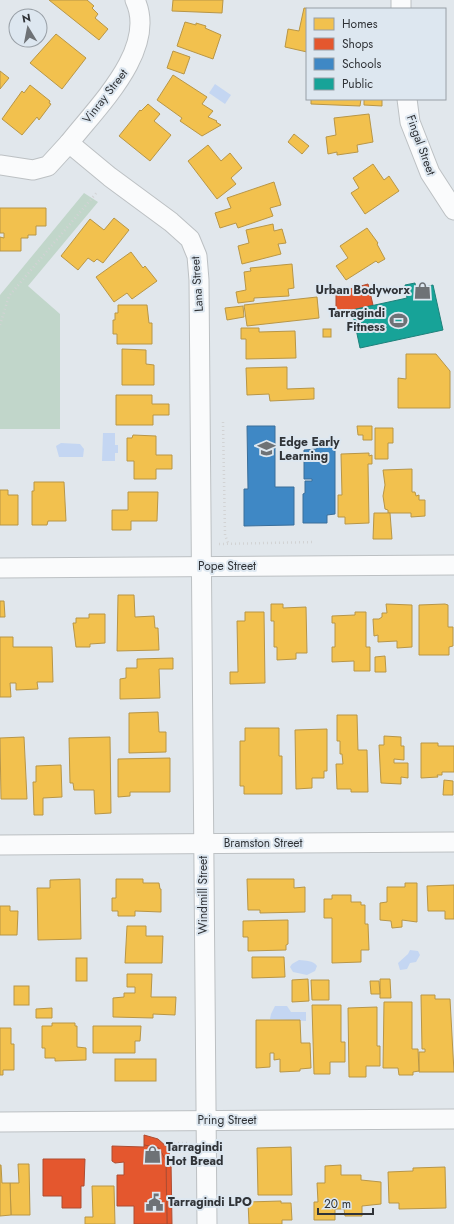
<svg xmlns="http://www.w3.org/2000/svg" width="454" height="1224" font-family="Jost,sans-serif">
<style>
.green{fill:#c1d6ca}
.water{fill:#c4d6f2}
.homes{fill:#f2c14e;stroke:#b89647}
.shops{fill:#e4572e;stroke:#ae4c31}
.schools{fill:#3f88c5;stroke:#3a6e9a}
.public{fill:#17a398;stroke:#1e817b}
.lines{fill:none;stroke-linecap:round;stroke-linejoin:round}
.street-casing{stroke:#bcc0c3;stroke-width:21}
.path{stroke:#d2d3d4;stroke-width:2.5;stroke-dasharray:1 3;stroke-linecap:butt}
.street{stroke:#fafbfc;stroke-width:19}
.labels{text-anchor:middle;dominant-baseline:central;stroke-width:4;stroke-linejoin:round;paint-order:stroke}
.street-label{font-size:12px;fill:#303337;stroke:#dde7f0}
.poi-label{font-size:12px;font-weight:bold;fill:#303337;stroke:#dde7f0;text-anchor:start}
</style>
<rect width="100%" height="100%" fill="#e1e7ec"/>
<!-- green -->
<polygon class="green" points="84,193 98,202 28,286 60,314 60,429 0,429 0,295"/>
<!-- water -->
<g class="water">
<polygon points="215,84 231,95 225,104 209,93"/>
<polygon points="103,433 115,433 115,445 118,445 118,453 115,453 115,461 102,461"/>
<polygon points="61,443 80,444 84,449 83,457 59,457 56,446"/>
<polygon points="410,950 418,951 420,955 416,962 410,963 407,969 400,970 398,963 408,954"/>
<path d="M299 960C306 961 313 960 317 966L315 971 307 975 293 972 290 967 292 964Z"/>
<polygon points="275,1006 287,1006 291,1012 306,1012 306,1021 270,1019 271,1014"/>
</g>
<!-- homes -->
<g class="homes">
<polygon points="49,0 87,0 94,6 92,8 98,14 95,18 108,29 99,40"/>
<polygon points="173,0 223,0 222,13 172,11"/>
<polygon points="304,8 311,9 307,9 307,52 285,47 288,29 299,31"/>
<polygon points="185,22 196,25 196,23 206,26 205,28 221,35 213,59 177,46"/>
<polygon points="56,34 86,58 62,89 30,63"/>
<polygon points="173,51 190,57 184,74 167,68"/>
<polygon points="0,71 9,78 0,89"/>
<polygon points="173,75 207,97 202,104 213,111 208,117 217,121 216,122 221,125 202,136 180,121 182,118 157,100"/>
<polygon points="30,85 50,101 49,103 51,104 39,120 37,117 22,135 2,119 22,91 24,93"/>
<polygon points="311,99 361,99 360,106 311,104"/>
<polygon points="364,99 382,99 382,106 364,105"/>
<polygon points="148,104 160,114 154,121 171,135 150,161 119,136 140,110 141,111"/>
<polygon points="369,114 373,142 357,145 358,152 337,155 337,152 328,154 326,137 336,135 334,118"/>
<polygon points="294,134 309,146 302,154 288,142"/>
<polygon points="208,145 221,161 230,153 242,168 231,178 236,184 217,199 188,161"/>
<polygon points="373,164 384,180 389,176 399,191 365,214 351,193 359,188 353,178"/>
<polygon points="274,182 281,205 270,208 273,216 238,228 236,223 220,228 215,213 231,208 227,198"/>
<polygon points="0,208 46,208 46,226 36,226 36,235 28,235 28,238 21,238 21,251 0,251 0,237 4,238 4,233 0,233"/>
<polygon points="114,218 129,230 103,263 97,259 94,262 88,258 78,270 61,256 90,219 104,230"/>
<polygon points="273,224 274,231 282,229 286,243 278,244 281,254 242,264 238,246 249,243 246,230"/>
<polygon points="367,228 378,243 377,244 385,259 378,263 376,261 346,280 336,266 348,258 340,246"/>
<polygon points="131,252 143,268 145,266 157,281 132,299 127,293 114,302 96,277"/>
<polygon points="292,264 294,288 288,289 289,296 254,298 254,301 238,303 236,292 246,290 244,272 251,271 250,268"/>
<polygon points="317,297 319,318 247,326 244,305"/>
<polygon points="118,305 147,305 149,323 152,323 152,344 117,344 117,334 113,334 113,320 115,320 115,313 118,313"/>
<polygon points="243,306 244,317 227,320 225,308"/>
<polygon points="241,328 259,328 259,332 295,331 296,358 246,359 246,339 241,339"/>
<rect x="323" y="329" width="8" height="8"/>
<polygon points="122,349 146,350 146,364 154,365 154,385 122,385"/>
<polygon points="406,354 436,354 450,371 450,408 398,408 398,378 406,379"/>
<polygon points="287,367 287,389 314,388 314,399 270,401 269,394 247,395 246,368"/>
<polygon points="116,395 152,395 152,404 169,404 169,415 153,415 153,425 116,425"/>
<polygon points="357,426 372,426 372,440 363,440 363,435 358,435"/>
<polygon points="375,428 393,428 393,443 388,443 388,459 375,459"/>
<polygon points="133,435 156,436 156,455 172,455 172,469 156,469 156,479 134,479 134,461 127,461 127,438 132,438"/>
<polygon points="369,453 369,456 372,455 372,464 368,464 369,523 345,524 345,517 338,517 338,495 342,495 341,454"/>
<polygon points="412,469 412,492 415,492 416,496 419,495 419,500 425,500 425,516 411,517 411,513 388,513 388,510 385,509 383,496 385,485 383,470"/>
<polygon points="34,482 64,482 66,521 48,521 47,525 32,525 32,491 34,491"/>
<polygon points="0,490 8,490 8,495 18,495 18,525 0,525"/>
<polygon points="128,492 158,492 157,521 131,521 131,530 112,530 112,510 128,510"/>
<polygon points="374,513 390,513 392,539 373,539"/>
<polygon points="118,595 134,595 135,617 154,616 155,628 158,628 159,650 117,651"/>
<polygon points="0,601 4,601 5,617 0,617"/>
<polygon points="271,604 283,604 283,608 306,607 307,653 296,653 296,659 277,660 277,647 274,647 274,621 271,621"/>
<polygon points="386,604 412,605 412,647 397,648 397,641 378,642 378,635 374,636 373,619 379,619 382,617 382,613 387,613"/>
<polygon points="445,604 448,605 448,627 453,627 453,646 449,647 449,655 419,655 419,605"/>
<polygon points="245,612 264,612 265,683 230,684 230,672 238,672 237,621 245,621"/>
<polygon points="355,612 366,612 366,647 370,647 370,671 354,671 354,661 332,662 332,647 335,647 335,623 332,623 332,616 355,615"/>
<polygon points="89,614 105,614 105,643 90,644 90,647 76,647 73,623 76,623 76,618 89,618"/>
<polygon points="0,637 13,637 13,647 52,647 53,682 37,682 38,689 16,690 16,683 10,683 11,697 0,697"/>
<polygon points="385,656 386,672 375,672 375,657"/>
<polygon points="173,658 173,669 159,669 160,698 120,699 120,679 126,678 126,668 137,668 137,659"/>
<polygon points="158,712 159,732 166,732 166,752 129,753 129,713"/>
<polygon points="337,715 357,715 358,750 367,750 368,792 351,792 351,789 337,789 336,764 343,764 342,754 340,754 340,741 337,741"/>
<polygon points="245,728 279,728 279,756 282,756 282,794 244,794 244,786 240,786 240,741 245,741"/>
<polygon points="327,729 327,771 324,771 324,778 312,778 312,788 296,789 295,730"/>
<polygon points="384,736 401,737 401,746 404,746 404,760 394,759 394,763 408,763 408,778 401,777 401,784 381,783 379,745 384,745"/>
<polygon points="24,737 27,799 1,799 0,738"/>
<polygon points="110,737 111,813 95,814 94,790 74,790 73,783 70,783 69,738"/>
<polygon points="421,743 438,743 438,746 454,746 454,772 442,772 442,775 437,775 438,777 421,778"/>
<polygon points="170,758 170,792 130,792 130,796 118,797 118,759"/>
<polygon points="61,765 62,797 43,798 43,815 34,815 33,782 36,782 36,766"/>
<polygon points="444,780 453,781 453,795 443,795"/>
<polygon points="80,879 81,939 38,940 37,888 50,888 50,880"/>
<polygon points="116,879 143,879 143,883 159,883 160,889 161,889 161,912 135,911 135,916 118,916 118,911 112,911 112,898 116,898"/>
<polygon points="247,879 294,879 294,888 305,887 305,912 260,913 260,910 248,910"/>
<polygon points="405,883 417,883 417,922 402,920 402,927 392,928 391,921 380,920 380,903 387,902 387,887 405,887"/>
<polygon points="454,885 454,919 445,919 445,911 428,911 427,886"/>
<polygon points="332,895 351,895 351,902 361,902 361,905 365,905 365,924 368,924 369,950 361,950 361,962 332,963 332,918 324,918 324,899 332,899"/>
<polygon points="0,906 10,906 10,911 18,911 17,935 0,935"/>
<polygon points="288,920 288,944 286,945 286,950 248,951 248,937 243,937 243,921"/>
<polygon points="127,926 146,926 146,936 163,936 162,963 125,963"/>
<polygon points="252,957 284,957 285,977 252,978"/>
<rect x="76" y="958" width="11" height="23"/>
<polygon points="127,974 152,974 151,997 176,997 175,1015 153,1014 153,1018 113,1017 113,998 124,997 124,993 135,993 135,987 127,987"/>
<polygon points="308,979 309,1001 292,1002 292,980"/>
<polygon points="380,979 390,979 391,998 380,998"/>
<polygon points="311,980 329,980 329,1000 312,1000"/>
<polygon points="370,981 379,981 380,994 371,994"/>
<rect x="14" y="986" width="15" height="19"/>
<polygon points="421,995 435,995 435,999 450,999 454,1072 419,1072 419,1052 425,1052 425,1049 422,1049"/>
<polygon points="384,1002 412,1002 412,1049 418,1049 419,1071 413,1072 413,1075 399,1075 398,1068 383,1068"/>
<polygon points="312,1005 341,1005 341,1042 345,1042 345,1062 330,1062 330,1074 314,1074"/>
<polygon points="377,1007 377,1046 380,1046 380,1066 366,1066 366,1077 349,1077 348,1008"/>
<polygon points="52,1008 52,1018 36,1018 36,1009"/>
<polygon points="256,1020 300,1020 301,1043 310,1043 311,1068 300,1069 300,1071 280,1072 280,1059 274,1060 274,1053 270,1053 270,1067 256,1068"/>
<polygon points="52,1023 75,1023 75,1026 77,1026 77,1047 86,1048 86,1060 55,1061 55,1058 45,1058 45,1048 42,1048 42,1026 52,1026"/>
<polygon points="93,1026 141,1026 140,1041 135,1041 135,1053 93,1053"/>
<polygon points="0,1028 11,1028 11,1044 14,1044 14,1070 3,1070 3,1075 0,1075"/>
<rect x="115" y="1059" width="41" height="22"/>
<polygon points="291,1147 292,1195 258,1195 257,1148"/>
<polygon points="18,1164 29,1164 30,1215 11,1215 10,1183 19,1183"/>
<polygon points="0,1165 1,1165 2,1183 10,1183 11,1215 0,1216"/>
<polygon points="341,1165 341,1175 361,1175 361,1180 381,1182 381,1204 362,1206 362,1216 345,1216 344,1209 335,1209 335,1220 314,1220 314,1202 318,1202 317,1183 325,1183 325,1166"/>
<polygon points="445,1167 446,1208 399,1209 399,1203 389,1203 388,1172 413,1171 413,1168"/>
<polygon points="92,1186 114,1186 115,1224 85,1224 85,1217 93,1217"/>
<polygon points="281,1201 281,1203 291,1203 292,1220 282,1220 282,1224 249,1224 248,1202"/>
</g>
<!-- shops -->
<g class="shops">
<polygon points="368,284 373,305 336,314 336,293"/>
<polygon points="144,1135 158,1139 168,1148 171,1161 172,1224 167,1224 166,1161 159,1148 144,1145"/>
<polygon points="144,1145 159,1148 166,1161 167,1224 134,1224 134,1206 117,1206 117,1175 124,1175 124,1162 115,1163 112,1161 112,1146 144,1147"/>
<polygon points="43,1159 85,1159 84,1186 81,1186 81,1208 62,1208 62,1196 43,1196"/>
</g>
<!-- schools -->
<g class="schools">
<polygon points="247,426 275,426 275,487 294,487 294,525 244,526 244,489 248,489"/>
<polygon points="316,441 335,441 335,514 327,515 327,523 303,523 303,494 305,493 305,481 312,481 312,479 304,479 304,450 317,449"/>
</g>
<!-- public -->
<polygon class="public" points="415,283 416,289 433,285 443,330 360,348 352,310 407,298 405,285"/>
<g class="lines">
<defs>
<g id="street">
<polyline points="401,0 401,9"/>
<polyline points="407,99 410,122 430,173 454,210"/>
<path d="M69 143C97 107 158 49 135 0"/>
<polyline points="0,165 33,170 48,166 69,143 110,177 171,222 190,239 197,256 199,280 207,1224"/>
<polyline points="0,568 454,565"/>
<polyline points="0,845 454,842"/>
<polyline points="0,1122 454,1119"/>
</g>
</defs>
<!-- street casing -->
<use href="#street" class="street-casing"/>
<!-- path -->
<g class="path">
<polyline points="0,325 9,296 98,191"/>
<polyline points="223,422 225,535 228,543"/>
<polyline points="219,544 315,542"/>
<polyline points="166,1143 188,1143"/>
</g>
<!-- street -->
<use href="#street" class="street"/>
</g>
<!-- icons -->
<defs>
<symbol id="shop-bare" viewBox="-9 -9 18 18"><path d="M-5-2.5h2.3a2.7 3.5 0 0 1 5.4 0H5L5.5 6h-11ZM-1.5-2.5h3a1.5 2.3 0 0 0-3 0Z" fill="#6e7276" stroke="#dde7f0" stroke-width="2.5" paint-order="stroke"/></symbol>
<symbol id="stadium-bare" viewBox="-9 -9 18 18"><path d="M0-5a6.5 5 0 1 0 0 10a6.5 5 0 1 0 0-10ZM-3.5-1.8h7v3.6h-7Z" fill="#6e7276" stroke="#dde7f0" stroke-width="2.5" paint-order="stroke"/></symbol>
<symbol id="school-bare" viewBox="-9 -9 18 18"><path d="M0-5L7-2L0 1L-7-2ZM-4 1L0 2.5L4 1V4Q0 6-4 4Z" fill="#6e7276" stroke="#dde7f0" stroke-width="2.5" paint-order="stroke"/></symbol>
<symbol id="civic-bare" viewBox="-9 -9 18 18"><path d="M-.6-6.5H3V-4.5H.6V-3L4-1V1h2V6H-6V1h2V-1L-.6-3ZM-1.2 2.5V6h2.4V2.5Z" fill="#6e7276" stroke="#dde7f0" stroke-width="2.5" paint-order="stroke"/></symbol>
</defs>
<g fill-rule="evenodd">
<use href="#shop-bare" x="410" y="278" width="25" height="25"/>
<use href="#stadium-bare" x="386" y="308" width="25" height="25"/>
<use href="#school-bare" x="254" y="436" width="25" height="25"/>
<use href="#shop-bare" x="140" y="1142" width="25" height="25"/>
<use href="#civic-bare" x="142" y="1190" width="25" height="25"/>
</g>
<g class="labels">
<!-- street labels -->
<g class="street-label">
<text transform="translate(105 96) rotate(-52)">Vinray Street</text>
<text transform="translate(421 145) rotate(70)">Fingal Street</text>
<text transform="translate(197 284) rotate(-94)">Lana Street</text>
<text x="227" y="566">Pope Street</text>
<text x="263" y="843">Bramston Street</text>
<text transform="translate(203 895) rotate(-90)">Windmill Street</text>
<text x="227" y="1120">Pring Street</text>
</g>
<!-- poi labels -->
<g class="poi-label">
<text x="410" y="290" text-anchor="end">Urban Bodyworx</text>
<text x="385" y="313" text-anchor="end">Tarragindi<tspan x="385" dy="14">Fitness</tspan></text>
<text x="279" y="442">Edge Early<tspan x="279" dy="14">Learning</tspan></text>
<text x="166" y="1147">Tarragindi<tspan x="166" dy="14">Hot Bread</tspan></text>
<text x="168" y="1202">Tarragindi LPO</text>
</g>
</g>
<!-- legend -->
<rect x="306" y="8" width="140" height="92" fill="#dde7f0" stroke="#989fa6"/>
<rect x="314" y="18" width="20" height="12" fill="#f2c14e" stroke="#989fa6"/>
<text x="342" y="28" font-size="12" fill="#303337">Homes</text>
<rect x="314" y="38" width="20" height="12" fill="#e4572e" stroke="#989fa6"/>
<text x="342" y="48" font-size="12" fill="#303337">Shops</text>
<rect x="314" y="58" width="20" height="12" fill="#3f88c5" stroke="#989fa6"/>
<text x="342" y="68" font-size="12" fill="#303337">Schools</text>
<rect x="314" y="78" width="20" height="12" fill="#17a398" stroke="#989fa6"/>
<text x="342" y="88" font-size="12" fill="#303337">Public</text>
<!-- north arrow -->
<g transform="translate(28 28) rotate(350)"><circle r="19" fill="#dde7f0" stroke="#989fa6"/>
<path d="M0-3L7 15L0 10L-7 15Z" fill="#6e7276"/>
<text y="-6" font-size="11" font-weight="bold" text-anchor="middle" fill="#303337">N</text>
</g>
<!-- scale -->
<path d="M318 1208v6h55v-6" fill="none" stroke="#303337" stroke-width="2"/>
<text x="324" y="1208" font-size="12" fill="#303337" stroke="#dde7f0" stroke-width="3" paint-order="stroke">20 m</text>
</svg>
